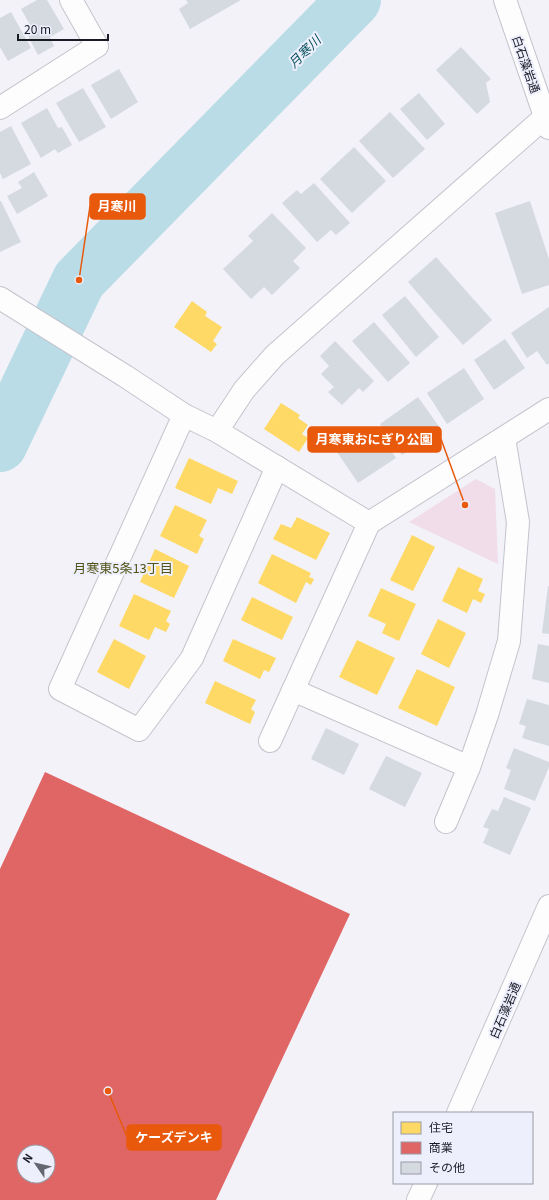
<svg xmlns="http://www.w3.org/2000/svg" width="549" height="1200" font-family="Georgia,'Noto Sans JP',serif">
<style>
.green{fill:#f1dde9}
.homes{fill:#ffd966}
.shops{fill:#e06666;fill-rule:evenodd}
.lines{fill:none;stroke-linecap:round;stroke-linejoin:round}
.river{stroke:#b9dce6;stroke-width:54}
.building{fill:#d5dae1}
.minor-casing{stroke:#c4c4cd;stroke-width:24}
.major-casing{stroke:#c4c4cd;stroke-width:24}
.minor{stroke:#fdfdfe;stroke-width:22}
.major{stroke:#fdfdfe;stroke-width:22}
.labels{text-anchor:middle;dominant-baseline:central;stroke-width:4;stroke-linejoin:round;paint-order:stroke}
.street-label{font-size:12px;fill:#191a25;stroke:#eeeffc}
.water-label{font-size:13px;font-style:italic;fill:#08525d;stroke:#eeeffc}
.neighbourhood-label{font-size:13px;fill:#535317;stroke:#eeeffc}
.leader{fill:none;stroke:#e8590c;stroke-width:1.5}
.callout-dot{fill:#e8590c;stroke:#eeeffc;stroke-width:1.5}
.callout{fill:#e8590c;stroke:#e8590c;stroke-width:1.5}
.callout-label{font-size:13px;text-anchor:middle;font-weight:bold;fill:#fff}
</style>
<rect width="100%" height="100%" fill="#f2f2f8"/>
<!-- green -->
<polygon class="green" points="476,479 495,489 498,564 409,522"/>
<!-- homes -->
<g class="homes">
<polygon points="192,301 207,312 205,316 222,327 213,341 217,344 211,352 174,327"/>
<polygon points="281,403 300,415 298,418 308,425 302,434 308,438 299,452 264,429"/>
<polygon points="189,458 238,481 232,494 218,488 211,504 175,488"/>
<polygon points="175,505 207,520 199,536 204,539 197,554 160,536"/>
<polygon points="297,517 330,533 316,560 273,539 281,524 291,528"/>
<polygon points="412,535 435,547 413,591 390,580"/>
<polygon points="155,549 189,566 174,598 140,582"/>
<polygon points="272,554 311,573 309,577 314,579 311,585 306,582 296,603 258,583"/>
<polygon points="458,567 483,579 478,591 485,594 481,603 473,599 467,613 442,601"/>
<polygon points="381,588 416,604 399,641 382,633 386,624 368,616"/>
<polygon points="134,594 171,611 166,621 170,624 166,632 155,627 149,640 119,626"/>
<polygon points="252,597 293,617 282,640 241,620"/>
<polygon points="438,619 466,633 449,668 421,654"/>
<polygon points="114,639 146,656 129,689 97,672"/>
<polygon points="233,639 276,658 269,672 264,670 260,679 223,661"/>
<polygon points="357,640 395,658 377,695 339,677"/>
<polygon points="417,669 455,687 437,726 398,708"/>
<polygon points="215,681 256,700 251,709 255,712 250,724 205,703"/>
</g>
<!-- shops -->
<path class="shops" d="M45 772 350 914 216 1200H0V869ZM24 1152H48V1176H24Z"/>
<g class="lines">
<!-- river -->
<polyline class="river" points="0,445 79,280 354,0"/>
</g>
<!-- building -->
<g class="building">
<polygon points="37,0 47,0 64,29 50,37 54,46 38,55 27,34 33,30 21,9"/>
<polygon points="186,0 241,0 190,29 179,9 188,3"/>
<polygon points="11,12 31,48 8,61 0,47 0,18"/>
<polygon points="461,47 491,79 486,83 490,102 477,114 436,70"/>
<polygon points="119,69 138,102 111,119 91,85"/>
<polygon points="83,88 106,127 79,142 56,103"/>
<polygon points="419,93 445,124 427,140 400,109"/>
<polygon points="47,108 58,128 62,127 72,145 58,153 55,149 41,158 21,123"/>
<polygon points="390,112 425,149 393,178 359,141"/>
<polygon points="11,126 31,164 3,179 0,173 0,132"/>
<polygon points="354,147 386,181 352,213 320,179"/>
<polygon points="34,172 48,196 17,214 7,196 22,188 18,182"/>
<polygon points="314,183 350,223 336,235 331,230 317,242 282,203 297,190 301,194"/>
<polygon points="0,201 1,201 21,242 0,252"/>
<polygon points="530,201 549,259 549,285 522,294 495,213"/>
<polygon points="272,213 306,248 293,261 300,268 272,295 264,287 251,299 223,269 253,241 248,236"/>
<polygon points="436,257 492,320 463,345 408,282"/>
<polygon points="405,296 439,337 416,357 382,315"/>
<polygon points="549,307 549,363 547,365 537,351 527,358 511,333"/>
<polygon points="374,322 410,363 388,382 352,341"/>
<polygon points="505,339 525,368 494,390 474,360"/>
<polygon points="335,341 374,381 363,392 359,388 342,405 328,392 334,387 321,374 329,366 320,356"/>
<polygon points="464,368 484,399 447,424 427,393"/>
<polygon points="418,397 440,428 402,455 380,424"/>
<polygon points="375,426 396,458 358,483 337,452"/>
<polygon points="548,586 549,586 549,634 542,633"/>
<polygon points="538,644 549,646 549,683 532,679"/>
<polygon points="527,699 549,705 549,746 522,738 526,726 519,724"/>
<polygon points="326,728 359,744 344,775 311,759"/>
<polygon points="514,748 549,762 549,767 535,801 504,789 511,770 506,768"/>
<polygon points="386,756 422,773 405,807 369,789"/>
<polygon points="504,797 531,808 510,855 483,843 489,829 483,827 492,809 498,811"/>
</g>
<g class="lines">
<defs>
<g id="minor">
<polyline points="0,108 97,46 71,0"/>
<polyline points="0,298 125,376 184,415 217,431 369,523"/>
<polyline points="184,415 60,689 139,730 192,658 277,467"/>
<polyline points="217,431 244,390 275,355 545,117"/>
<polyline points="293,690 469,767"/>
<polyline points="270,741 369,523 549,409"/>
<polyline points="446,822 469,767 487,715 509,641 518,522 504,438"/>
</g>
<g id="major">
<polyline points="505,0 549,128"/>
<polyline points="458,1113 549,906"/>
<polyline points="418,1200 426,1183"/>
</g>
</defs>
<!-- minor casing -->
<use href="#minor" class="minor-casing"/>
<!-- major casing -->
<use href="#major" class="major-casing"/>
<!-- minor -->
<use href="#minor" class="minor"/>
<!-- major -->
<use href="#major" class="major"/>
</g>
<g class="labels">
<!-- street labels -->
<g class="street-label">
<text transform="translate(527 64) rotate(71)">白石藻岩通</text>
<text transform="translate(504 1010) rotate(-67)">白石藻岩通</text>
</g>
<!-- water labels -->
<g class="water-label">
<text transform="translate(304 51) rotate(-45)">月寒川</text>
</g>
<!-- neighbourhood labels -->
<g class="neighbourhood-label">
<text x="123" y="567">月寒東5条13丁目</text>
</g>
</g>
<!-- callouts -->
<path class="leader" d="M79 280L90 206M465 505L441 439M108 1091L127 1137"/>
<g class="callout-dot">
<circle cx="79" cy="280" r="4"/>
<circle cx="465" cy="505" r="4"/>
<circle cx="108" cy="1091" r="4"/>
</g>
<g class="callout">
<rect x="90" y="194" width="55" height="25" rx="4"/>
<rect x="308" y="427" width="133" height="25" rx="4"/>
<rect x="127" y="1125" width="94" height="25" rx="4"/>
</g>
<g class="callout-label">
<text x="117" y="211">月寒川</text>
<text x="374" y="444">月寒東おにぎり公園</text>
<text x="174" y="1142">ケーズデンキ</text>
</g>
<!-- legend -->
<rect x="393" y="1112" width="140" height="72" fill="#eeeffc" stroke="#999aa6"/>
<rect x="401" y="1122" width="20" height="12" fill="#ffd966" stroke="#999aa6"/>
<text x="429" y="1132" font-size="12" fill="#191a25">住宅</text>
<rect x="401" y="1142" width="20" height="12" fill="#e06666" stroke="#999aa6"/>
<text x="429" y="1152" font-size="12" fill="#191a25">商業</text>
<rect x="401" y="1162" width="20" height="12" fill="#d5dae1" stroke="#999aa6"/>
<text x="429" y="1172" font-size="12" fill="#191a25">その他</text>
<!-- north arrow -->
<g transform="translate(36 1164) rotate(304)"><circle r="19" fill="#eeeffc" stroke="#999aa6"/>
<path d="M0-3L7 15L0 10L-7 15Z" fill="#65666f"/>
<text y="-6" font-size="11" font-weight="bold" text-anchor="middle" fill="#191a25">N</text>
</g>
<!-- scale -->
<path d="M18 34v6h90v-6" fill="none" stroke="#191a25" stroke-width="2"/>
<text x="24" y="34" font-size="12" fill="#191a25" stroke="#eeeffc" stroke-width="3" paint-order="stroke">20 m</text>
</svg>
